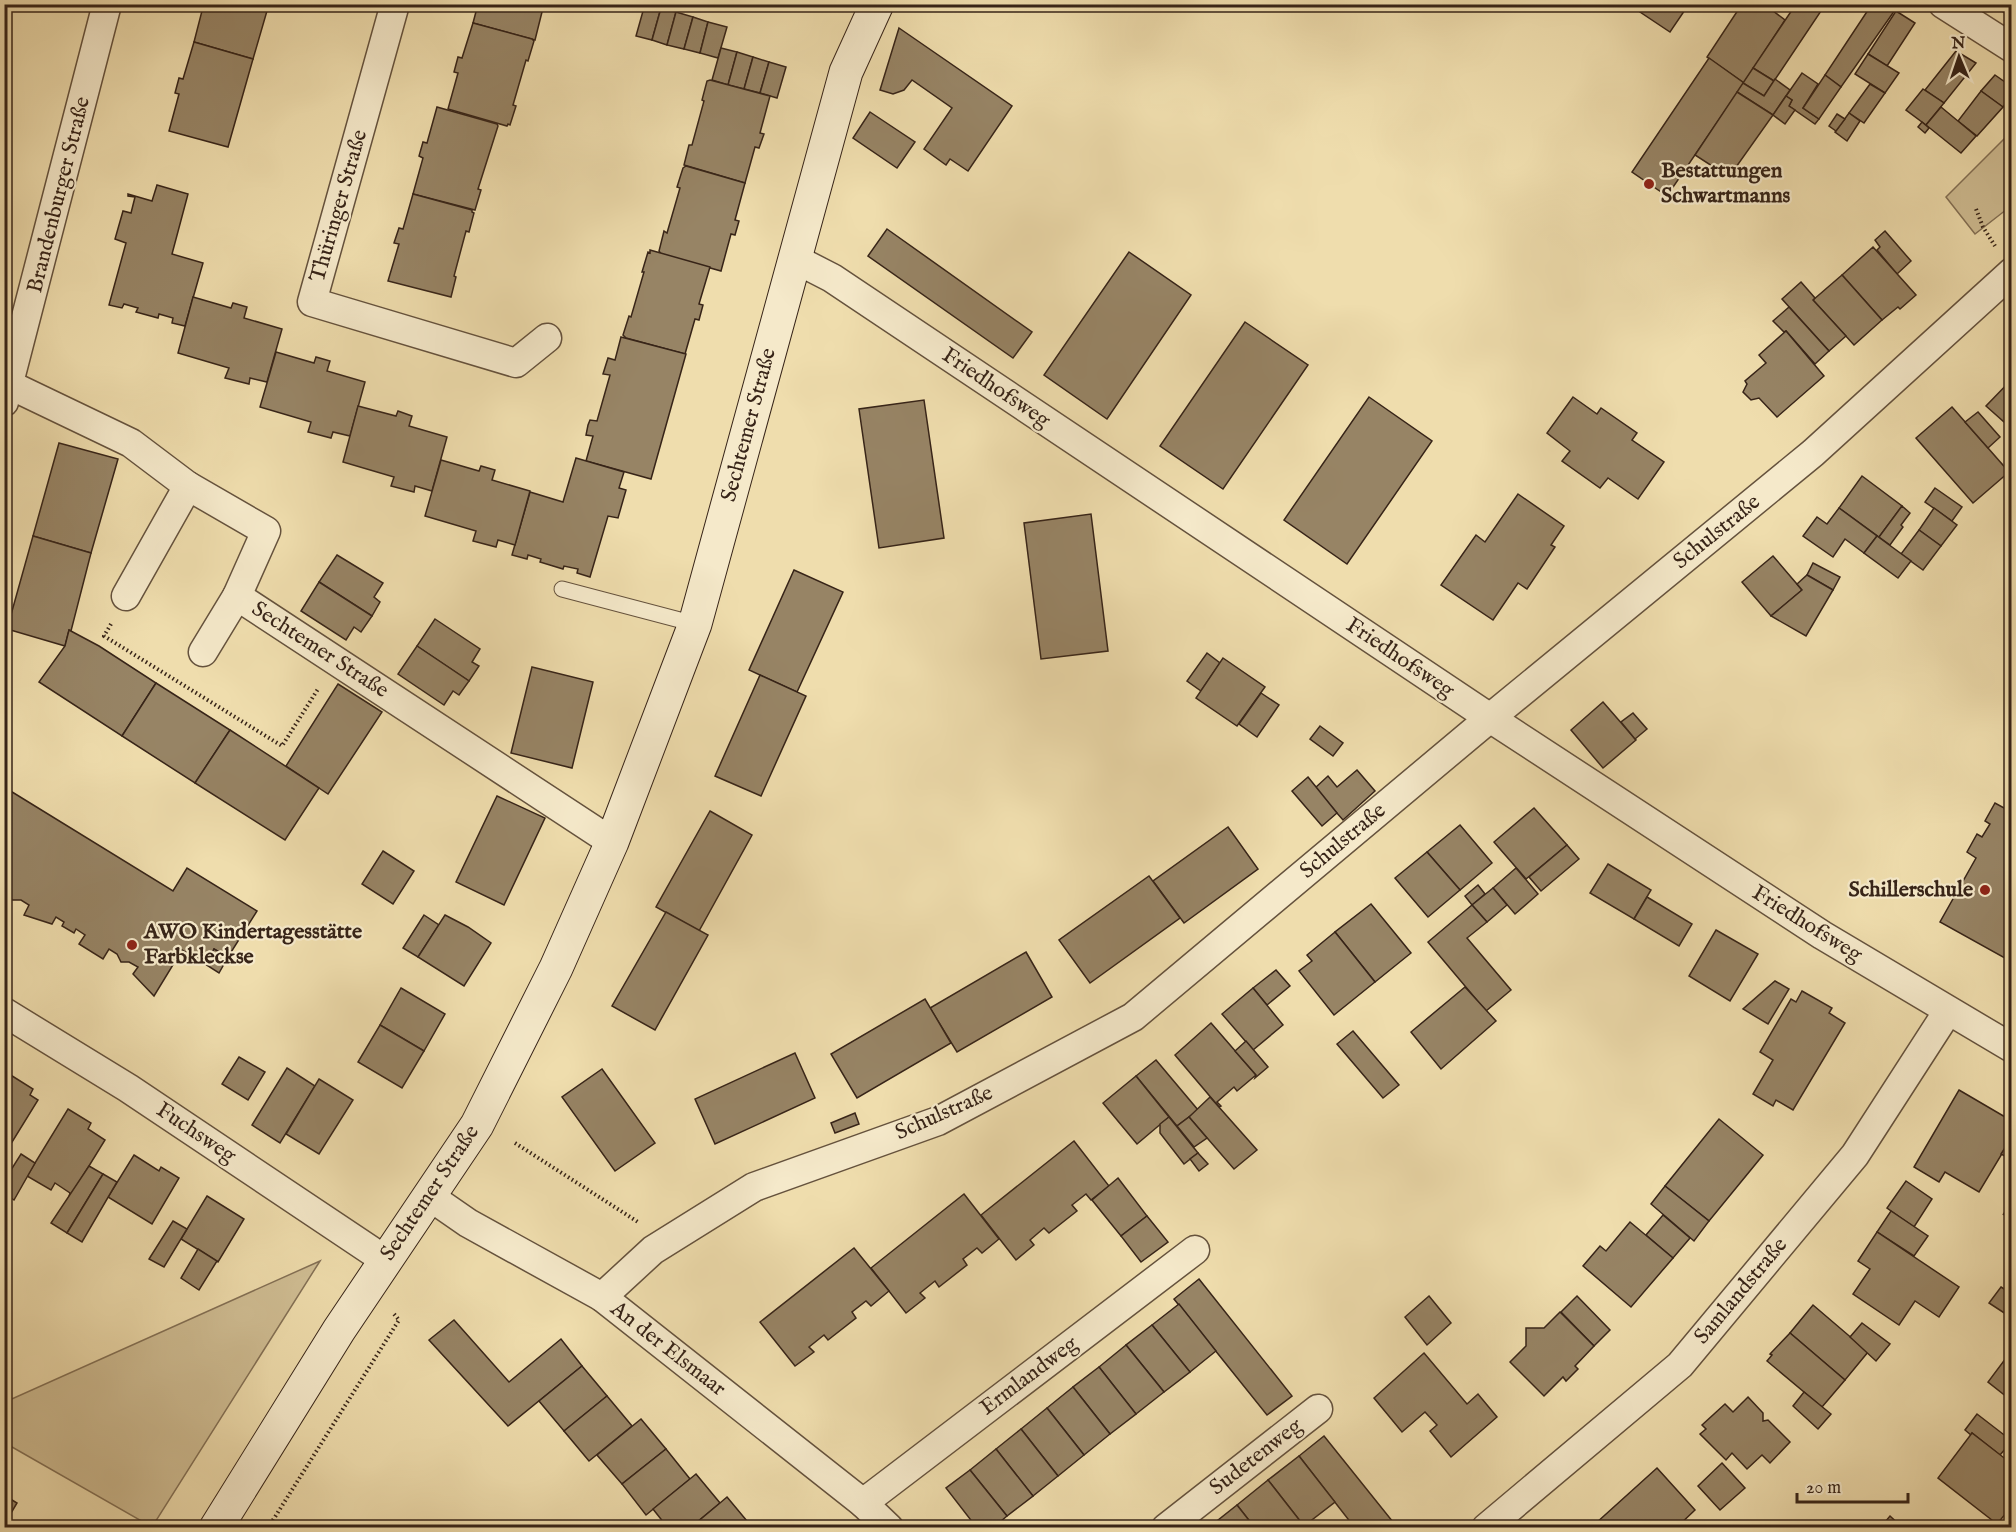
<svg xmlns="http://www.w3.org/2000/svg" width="2016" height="1532" font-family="'IM FELL English',serif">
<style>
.green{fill:#d0be94;stroke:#847156;stroke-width:1.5}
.building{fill:#978465;stroke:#372418;stroke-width:1.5}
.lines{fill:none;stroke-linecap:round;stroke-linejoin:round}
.lane-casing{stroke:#65523d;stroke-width:17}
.street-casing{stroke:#65523d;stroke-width:31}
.secondary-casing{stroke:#372418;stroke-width:35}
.path{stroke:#372418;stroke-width:4;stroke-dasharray:1.5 3;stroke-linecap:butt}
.lane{stroke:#f5e9ca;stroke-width:15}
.street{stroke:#f5e9ca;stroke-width:28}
.secondary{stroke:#f5e9ca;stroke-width:33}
.poi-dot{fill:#8f2418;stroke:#f5e9ca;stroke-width:2}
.labels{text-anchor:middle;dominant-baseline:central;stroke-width:4.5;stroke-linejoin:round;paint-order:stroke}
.poi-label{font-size:22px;font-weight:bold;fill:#372418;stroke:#f5e9ca;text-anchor:start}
.street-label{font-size:22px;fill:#372418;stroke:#f5e9ca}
</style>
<rect width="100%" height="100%" fill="#efddad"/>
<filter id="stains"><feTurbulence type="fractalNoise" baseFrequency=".00333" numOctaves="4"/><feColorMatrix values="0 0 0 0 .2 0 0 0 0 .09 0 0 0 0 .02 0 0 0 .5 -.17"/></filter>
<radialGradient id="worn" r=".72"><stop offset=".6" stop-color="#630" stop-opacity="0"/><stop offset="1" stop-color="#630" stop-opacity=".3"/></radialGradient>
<!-- green -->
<g class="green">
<polygon points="2011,132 2011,206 1975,234 1946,197"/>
<polygon points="320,1261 152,1527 5,1443 5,1402"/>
</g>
<!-- building -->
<g class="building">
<polygon points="200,4 269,4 253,59 194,42 203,7"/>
<polygon points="478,4 544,4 535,40 473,23"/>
<polygon points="645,4 661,8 652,40 636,36"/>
<polygon points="1628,4 1689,4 1670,32"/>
<polygon points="1717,4 1730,4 1726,10"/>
<polygon points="1742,4 1764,4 1785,20 1744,83 1707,57"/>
<polygon points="1796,4 1811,4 1821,11 1774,81 1753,68"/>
<polygon points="1811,4 1825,4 1821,11"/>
<polygon points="1872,4 1886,4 1895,10 1841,87 1825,75"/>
<polygon points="1990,4 2012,4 2012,17"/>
<polygon points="661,8 676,12 667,45 652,40"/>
<polygon points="1896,11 1915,23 1887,66 1868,54"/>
<polygon points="676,12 693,17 684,49 667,45"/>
<polygon points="693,17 708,22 700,53 684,49"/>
<polygon points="708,22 727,27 718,58 700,53"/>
<polygon points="473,23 532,39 534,41 528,61 526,60 513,105 516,106 510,125 508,124 507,126 448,109 458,73 454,72 458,57 462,58"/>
<polygon points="899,28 1012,106 968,171 950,159 946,165 924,149 952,108 912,80 904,90 893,94 880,90"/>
<polygon points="194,42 253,59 228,147 169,131 179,94 175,93 179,78 183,79"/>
<polygon points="721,48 737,52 728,85 712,80"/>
<polygon points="1956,51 1976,63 1944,103 1925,90"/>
<polygon points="737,52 753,57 744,89 728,85"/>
<polygon points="1868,54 1899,73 1885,93 1855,74"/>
<polygon points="753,57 769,62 760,93 744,89"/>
<polygon points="1709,58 1744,83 1667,196 1632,172"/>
<polygon points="769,62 786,67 777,98 760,93"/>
<polygon points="1753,68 1774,81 1764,96 1743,83"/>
<polygon points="1802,73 1818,84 1803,108 1819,119 1815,124 1789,106 1792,100 1786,96"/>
<polygon points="1825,75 1841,87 1819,119 1803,108"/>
<polygon points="1995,75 2012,87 2012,96 2003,107 1981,91"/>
<polygon points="1775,79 1790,90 1773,115 1737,92 1743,83 1764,96"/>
<polygon points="710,80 770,96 760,133 764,134 759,148 755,147 745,183 684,165 689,145 692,145 704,101 702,100 707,81"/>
<polygon points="1870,84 1885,93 1864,123 1849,113"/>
<polygon points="1923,89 1944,103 1926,125 1906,110"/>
<polygon points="1981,91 2003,107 1977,136 1958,121"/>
<polygon points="1737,92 1773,115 1729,177 1695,155"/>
<polygon points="1786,96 1792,100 1789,106 1795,110 1785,124 1773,115"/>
<polygon points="437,107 497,124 498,126 478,189 481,190 475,210 413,194 423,158 419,156 423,142 427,143"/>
<polygon points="1941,107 1976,136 1961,153 1926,125"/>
<polygon points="870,112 915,142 897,168 853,138"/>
<polygon points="1849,113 1860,121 1847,141 1835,132"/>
<polygon points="1837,114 1845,119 1836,131 1829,126"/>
<polygon points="1922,122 1929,128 1925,133 1918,127"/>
<polygon points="686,166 745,183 735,220 739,221 735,235 731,234 721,271 661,254 659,251 664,231 667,233 680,188 677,187 683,168"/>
<polygon points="157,185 188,194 172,254 203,263 185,326 172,323 173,318 159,314 158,318 136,312 138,308 124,304 122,308 109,305 126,243 115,239 123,211 131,213 135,197 128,196 128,194 152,201"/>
<polygon points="413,194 472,210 472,212 474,213 469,232 466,231 454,276 456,277 451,297 388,281 399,244 394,243 399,228 403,229"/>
<polygon points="887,229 1032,332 1013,358 868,256"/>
<polygon points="1885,231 1911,261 1897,274 1877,250 1880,247 1875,240"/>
<polygon points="1873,247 1916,295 1900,309 1898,307 1882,320 1842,275"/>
<polygon points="650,250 710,267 699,304 703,305 699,320 695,319 685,354 626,338 623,335 629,316 631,317 644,272 642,272 648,252 650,253"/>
<polygon points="1129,252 1191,295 1107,419 1044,375"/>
<polygon points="1842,275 1882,320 1854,345 1813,300"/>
<polygon points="1801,282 1815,298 1813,300 1846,336 1829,351 1782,299"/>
<polygon points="193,297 231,308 233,303 247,307 244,318 282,329 267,382 250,378 249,384 225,378 229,368 178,353"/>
<polygon points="1789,307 1829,351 1815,364 1786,331 1784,332 1773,321"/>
<polygon points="1245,322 1308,365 1223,489 1160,446"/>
<polygon points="1786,331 1824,376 1777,417 1759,398 1751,400 1743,392 1747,384 1745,381 1766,363 1759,355"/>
<polygon points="621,337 686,354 651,479 586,461 593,436 586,435 588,425 590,420 597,421 610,375 603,374 608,358 615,360"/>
<polygon points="276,352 314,363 316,357 330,361 327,371 365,382 350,436 333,432 331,438 308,432 311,422 260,407"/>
<polygon points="2012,379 2012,429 1986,406"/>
<polygon points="1369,397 1432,441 1347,564 1284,520"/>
<polygon points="1573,397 1597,414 1601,408 1637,433 1632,440 1664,462 1638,499 1608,478 1600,488 1562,461 1570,451 1547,433"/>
<polygon points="924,400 944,538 879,548 859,409"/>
<polygon points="358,406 396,416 398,411 412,416 409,426 447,437 432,491 415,486 414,492 391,486 394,477 343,462"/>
<polygon points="1952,407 2009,472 1973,503 1916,438"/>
<polygon points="1978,412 2000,437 1988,448 1965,422"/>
<polygon points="59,443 118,459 91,553 33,536"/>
<polygon points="576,458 624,472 619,488 626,490 618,518 608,516 590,577 577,573 578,569 564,566 563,569 540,562 541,559 528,555 527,559 512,555 530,492 563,502"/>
<polygon points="441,460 479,471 481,466 495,470 492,480 530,491 515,545 498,540 496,547 473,541 476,531 425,516"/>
<polygon points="1862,476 1902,506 1879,537 1839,508"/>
<polygon points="1935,488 1962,507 1952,521 1925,502"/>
<polygon points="1518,494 1564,526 1551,545 1555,547 1527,589 1518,583 1493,620 1441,585 1476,535 1485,542"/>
<polygon points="1902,506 1910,513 1901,525 1903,527 1890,545 1879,537"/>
<polygon points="1839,508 1877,536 1864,553 1845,539 1833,557 1803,536 1817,517 1827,524"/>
<polygon points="1934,508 1957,525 1941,546 1919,530"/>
<polygon points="1091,514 1108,651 1041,659 1024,523"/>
<polygon points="1919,530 1941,546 1923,570 1901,554"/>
<polygon points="33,536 91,553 71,631 69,630 65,646 7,629"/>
<polygon points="1877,536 1911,561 1898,578 1864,553"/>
<polygon points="337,555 383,583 374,597 380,602 372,616 319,582"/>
<polygon points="1773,556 1802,590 1771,616 1742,582"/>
<polygon points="1813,563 1840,577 1833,590 1807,575"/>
<polygon points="794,570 843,592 797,692 749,670"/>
<polygon points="1807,575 1833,590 1806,636 1771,616 1802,590 1797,584"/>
<polygon points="319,582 372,616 361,632 354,627 346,640 301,611"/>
<polygon points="435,619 480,649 472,662 479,666 469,681 417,646"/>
<polygon points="69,630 99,646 156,683 122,736 39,682 65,646"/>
<polygon points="417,646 469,681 459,695 453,691 444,705 398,674"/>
<polygon points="1207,653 1220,663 1201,691 1187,681"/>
<polygon points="1223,658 1265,687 1237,726 1196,698"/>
<polygon points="532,667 593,682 572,768 511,753"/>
<polygon points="760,675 806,696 761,796 715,776"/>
<polygon points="156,683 230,730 195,783 122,736"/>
<polygon points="338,684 382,712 328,794 286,766"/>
<polygon points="1261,693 1279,705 1257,737 1239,724"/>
<polygon points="1603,702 1636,740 1603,768 1571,730"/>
<polygon points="1633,713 1647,729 1635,739 1621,722"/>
<polygon points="1320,726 1343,743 1333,756 1310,739"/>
<polygon points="230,730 319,788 285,840 195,783"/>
<polygon points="1357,770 1375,791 1343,820 1315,788 1328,776 1337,787"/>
<polygon points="1308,777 1337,813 1322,826 1292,791"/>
<polygon points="4,787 173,891 187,868 257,911 228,957 214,949 209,959 199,954 197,959 182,950 154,996 133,974 138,967 129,962 121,962 117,954 109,949 103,959 79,944 85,935 76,929 74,933 62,926 64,922 56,917 52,924 24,915 29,905 21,900 12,900 9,893 4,890"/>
<polygon points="2012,795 2012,962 1940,922 1976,858 1967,852 1977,834 1982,837 1990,824 1985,821 1995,803 2004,808"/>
<polygon points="497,796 545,818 504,905 456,882"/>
<polygon points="1534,808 1567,845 1526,879 1494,842"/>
<polygon points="710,811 752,835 699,931 656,907"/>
<polygon points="1460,825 1492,863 1460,890 1427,852"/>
<polygon points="1228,827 1258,869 1184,923 1153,881"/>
<polygon points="1567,845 1579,859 1541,891 1529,877"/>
<polygon points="383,851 414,871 393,904 362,884"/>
<polygon points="1427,852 1460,890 1428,917 1395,878"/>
<polygon points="1608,864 1651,890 1634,919 1590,893"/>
<polygon points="1516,868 1538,894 1515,914 1493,888"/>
<polygon points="1149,876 1180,918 1090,983 1059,940"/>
<polygon points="1478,885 1485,894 1472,905 1465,896"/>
<polygon points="1493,888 1507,905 1487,922 1472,905"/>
<polygon points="1647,897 1692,924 1679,946 1634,919"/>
<polygon points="1371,904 1411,953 1375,982 1335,932"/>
<polygon points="1472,905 1487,922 1467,938 1511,990 1486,1011 1428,942"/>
<polygon points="666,912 708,935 655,1030 612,1006"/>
<polygon points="424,915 439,925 418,957 403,948"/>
<polygon points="445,915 468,927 491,943 464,986 418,957"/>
<polygon points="1716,930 1758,954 1730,1001 1689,976"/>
<polygon points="1335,932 1375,982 1334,1015 1299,971 1312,961 1307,955"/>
<polygon points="214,949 228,957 219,973 197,959 199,954 209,959"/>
<polygon points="1026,952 1052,997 957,1052 930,1008"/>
<polygon points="1276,970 1290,986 1267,1005 1253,988"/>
<polygon points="1775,981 1789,989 1768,1024 1743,1009"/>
<polygon points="1465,987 1496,1021 1441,1069 1411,1032"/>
<polygon points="401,988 445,1014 424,1051 380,1025"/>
<polygon points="1253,988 1283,1025 1253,1050 1222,1014"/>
<polygon points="1802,991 1832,1008 1829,1013 1845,1023 1793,1110 1776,1100 1773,1106 1753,1094 1773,1060 1760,1052 1791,999 1796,1002"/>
<polygon points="925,999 951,1043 857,1098 831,1054"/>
<polygon points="1211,1023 1256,1075 1237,1091 1234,1087 1217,1102 1221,1106 1219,1107 1175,1055"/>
<polygon points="380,1025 424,1051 402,1088 358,1062"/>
<polygon points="1353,1031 1399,1085 1383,1098 1337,1044"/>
<polygon points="1246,1041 1268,1067 1255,1078 1256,1075 1235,1051"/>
<polygon points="795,1053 815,1098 715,1144 695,1099"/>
<polygon points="239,1057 265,1072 248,1100 222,1084"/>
<polygon points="1156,1060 1198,1110 1177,1126 1136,1076"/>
<polygon points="287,1068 315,1086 280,1143 252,1125"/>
<polygon points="602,1069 655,1143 615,1171 562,1097"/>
<polygon points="9,1074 33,1089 30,1095 38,1100 9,1147 4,1144 4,1079"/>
<polygon points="1136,1076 1169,1117 1137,1144 1103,1103"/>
<polygon points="319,1079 353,1100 319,1154 286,1134"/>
<polygon points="1959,1090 2012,1121 2012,1137 1979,1192 1945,1172 1939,1182 1914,1167"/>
<polygon points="1210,1097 1257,1150 1234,1169 1189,1117"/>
<polygon points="68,1109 91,1123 88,1129 105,1140 68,1200 70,1193 55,1183 51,1190 27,1176"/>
<polygon points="855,1113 859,1124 835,1133 831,1123"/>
<polygon points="1169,1117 1198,1153 1184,1164 1160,1133 1160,1124"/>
<polygon points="1189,1117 1207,1138 1194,1147 1177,1126"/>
<polygon points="1719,1119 1763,1155 1709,1221 1665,1186"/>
<polygon points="2012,1137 2012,1160 2001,1154"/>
<polygon points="1074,1141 1109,1186 1091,1200 1086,1194 1072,1205 1077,1211 1049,1233 1044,1228 1030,1240 1034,1245 1016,1260 981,1215"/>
<polygon points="1198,1153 1208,1164 1199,1171 1190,1159"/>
<polygon points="21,1154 35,1163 14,1200 4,1193 4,1181"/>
<polygon points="134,1155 159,1171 161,1167 179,1178 152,1224 108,1197"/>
<polygon points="89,1166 103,1174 67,1233 51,1223"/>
<polygon points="103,1174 117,1182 82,1242 67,1233"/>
<polygon points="1118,1178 1147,1216 1121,1236 1092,1200"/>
<polygon points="1906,1181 1932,1199 1914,1227 1887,1208"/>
<polygon points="1665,1186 1709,1221 1694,1241 1651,1204"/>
<polygon points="964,1194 999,1239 982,1253 977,1248 963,1259 967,1265 939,1287 935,1281 920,1293 925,1298 906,1313 871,1268"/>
<polygon points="207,1196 244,1219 218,1262 181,1239"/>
<polygon points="2012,1201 2012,1211 2008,1209 2003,1215"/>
<polygon points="1891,1211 1928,1236 1914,1256 1877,1232"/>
<polygon points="1663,1215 1690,1238 1673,1258 1646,1235"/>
<polygon points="1147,1216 1168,1242 1141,1262 1121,1236"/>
<polygon points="173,1221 187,1229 164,1267 149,1259"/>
<polygon points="1630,1222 1673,1258 1631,1307 1583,1266 1600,1246 1606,1251"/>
<polygon points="1877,1232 1959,1287 1939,1317 1915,1301 1899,1325 1853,1294 1870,1269 1858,1261"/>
<polygon points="854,1248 889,1291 871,1306 866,1301 852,1312 856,1318 828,1340 824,1335 809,1347 814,1352 795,1366 760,1322"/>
<polygon points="198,1249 217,1261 199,1290 181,1278"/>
<polygon points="1199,1279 1292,1396 1267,1415 1174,1299"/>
<polygon points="2001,1287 2012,1294 2012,1318 1989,1303"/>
<polygon points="1429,1296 1451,1323 1427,1345 1405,1317"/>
<polygon points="1577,1296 1610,1330 1594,1346 1561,1312"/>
<polygon points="1179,1304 1216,1351 1190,1372 1152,1325"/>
<polygon points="1813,1305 1868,1352 1845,1380 1790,1333"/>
<polygon points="1560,1312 1594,1346 1575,1366 1578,1369 1566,1381 1563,1377 1544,1396 1510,1362 1526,1346 1526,1328 1544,1328"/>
<polygon points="454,1320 509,1382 561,1339 582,1366 508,1426 429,1340"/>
<polygon points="1862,1323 1890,1344 1876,1361 1850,1337"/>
<polygon points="1152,1325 1190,1372 1164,1392 1126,1345"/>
<polygon points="1790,1333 1845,1380 1822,1407 1767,1361 1772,1355 1770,1354"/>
<polygon points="1126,1345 1164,1392 1136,1414 1099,1367"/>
<polygon points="2012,1350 2012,1401 1988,1382"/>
<polygon points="1424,1353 1467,1404 1478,1394 1497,1417 1451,1457 1430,1431 1437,1425 1425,1412 1402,1432 1374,1398"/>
<polygon points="582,1366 607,1396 564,1431 539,1401"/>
<polygon points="1099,1367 1136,1414 1110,1434 1073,1387"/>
<polygon points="1073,1387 1110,1434 1084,1455 1047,1408"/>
<polygon points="1804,1392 1831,1414 1818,1429 1793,1406"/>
<polygon points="607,1396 632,1426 589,1461 564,1431"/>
<polygon points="1748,1397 1763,1413 1763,1421 1768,1420 1790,1442 1770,1463 1762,1455 1747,1469 1732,1453 1726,1460 1700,1434 1706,1429 1702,1425 1725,1404 1733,1412"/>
<polygon points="1047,1408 1084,1455 1058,1476 1021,1429"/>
<polygon points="1977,1414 2012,1441 2000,1455 1972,1433 1971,1435 1965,1430"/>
<polygon points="641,1419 666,1449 622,1484 597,1455"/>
<polygon points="1021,1429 1058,1476 1033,1496 996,1449"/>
<polygon points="1972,1433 2012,1464 2012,1506 1997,1524 1938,1478"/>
<polygon points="1324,1436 1397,1527 1396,1528 1355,1528 1299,1456"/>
<polygon points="666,1449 690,1479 646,1515 622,1484"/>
<polygon points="996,1449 1033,1496 1007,1516 970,1470"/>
<polygon points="1299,1456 1335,1502 1304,1526 1268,1480"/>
<polygon points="1722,1463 1745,1488 1720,1510 1698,1486"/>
<polygon points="1657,1468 1695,1510 1676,1528 1599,1528 1595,1524"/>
<polygon points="970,1470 1007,1516 993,1528 977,1528 946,1488"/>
<polygon points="696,1474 720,1503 690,1528 668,1528 653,1509"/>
<polygon points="1268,1480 1304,1526 1302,1528 1255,1528 1237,1505"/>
<polygon points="4,1495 17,1503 4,1525"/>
<polygon points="727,1497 752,1527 690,1528 720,1503"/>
<polygon points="1237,1505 1255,1528 1208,1528"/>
<polygon points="1890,1516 1903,1528 1880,1528"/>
</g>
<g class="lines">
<defs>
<polyline id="lane" points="562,589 695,624"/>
<g id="street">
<polyline points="395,4 312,302 516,363 547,338"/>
<polyline points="1943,4 2012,48"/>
<polyline points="795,259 832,278 1490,718 1822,935 2012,1048"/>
<polyline points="10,385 131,443 188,486 126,596"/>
<polyline points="4,402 107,4"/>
<polyline points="188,486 266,531 237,596 612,842"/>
<polyline points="203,652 237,596"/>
<polyline points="4,1012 128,1088 385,1260"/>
<polyline points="429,1196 468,1223 602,1297 863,1503 889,1528"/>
<polyline points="602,1297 653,1250 754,1187 938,1121 1133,1017 1490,718 1813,453 2012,272"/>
<polyline points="863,1503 1195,1250"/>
<polyline points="1166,1528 1318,1409"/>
<polyline points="1486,1528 1680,1365 1855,1155 1948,1011"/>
</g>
<polyline id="secondary" points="216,1528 339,1330 477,1125 556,968 612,842 695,624 846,72 877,4"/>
</defs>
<!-- lane casing -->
<use href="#lane" class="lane-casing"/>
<!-- street casing -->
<use href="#street" class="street-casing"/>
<!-- secondary casing -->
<use href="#secondary" class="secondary-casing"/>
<!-- path -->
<g class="path">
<polyline points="1976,209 1983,227 1995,246"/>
<polyline points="111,624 104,636 282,746 318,689"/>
<polyline points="515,1143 638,1222"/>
<polyline points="268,1528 399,1320 394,1314"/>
</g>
<!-- lane -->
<use href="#lane" class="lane"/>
<!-- street -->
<use href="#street" class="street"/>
<!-- secondary -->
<use href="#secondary" class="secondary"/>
</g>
<!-- markers -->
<g class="poi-dot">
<circle cx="1649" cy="184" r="6"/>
<circle cx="1985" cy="890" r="6"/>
<circle cx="132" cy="945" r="6"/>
</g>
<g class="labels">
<!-- poi labels -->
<g class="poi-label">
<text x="1661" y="171">Bestattungen<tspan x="1661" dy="25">Schwartmanns</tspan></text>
<text x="1973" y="890" text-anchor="end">Schillerschule</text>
<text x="144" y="932">AWO Kindertagesstätte<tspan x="144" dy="25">Farbkleckse</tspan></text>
</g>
<!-- street labels -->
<g class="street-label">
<text transform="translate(59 195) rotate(-76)">Brandenburger Straße</text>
<text transform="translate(339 206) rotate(-74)">Thüringer Straße</text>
<text transform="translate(996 388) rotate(34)">Friedhofsweg</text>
<text transform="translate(749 425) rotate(-75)">Sechtemer Straße</text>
<text transform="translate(1717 532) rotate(-39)">Schulstraße</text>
<text transform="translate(320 650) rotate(33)">Sechtemer Straße</text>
<text transform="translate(1400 658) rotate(34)">Friedhofsweg</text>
<text transform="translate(1343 841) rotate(-40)">Schulstraße</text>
<text transform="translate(1807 924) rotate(32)">Friedhofsweg</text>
<text transform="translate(944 1113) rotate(-24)">Schulstraße</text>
<text transform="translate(196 1133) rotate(34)">Fuchsweg</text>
<text transform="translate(430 1193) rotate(-56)">Sechtemer Straße</text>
<text transform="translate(1741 1291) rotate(-50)">Samlandstraße</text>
<text transform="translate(668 1349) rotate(38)">An der Elsmaar</text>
<text transform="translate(1029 1376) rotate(-37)">Ermlandweg</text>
<text transform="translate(1256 1457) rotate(-38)">Sudetenweg</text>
</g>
</g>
<!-- margin -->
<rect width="2016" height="1532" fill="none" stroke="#efddad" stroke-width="24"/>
<rect x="6" y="6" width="2004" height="1520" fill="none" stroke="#372418" stroke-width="3"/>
<rect x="12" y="12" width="1992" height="1508" fill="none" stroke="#372418" stroke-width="1.5"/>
<!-- north arrow -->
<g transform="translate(1959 57) rotate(358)" stroke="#f5e9ca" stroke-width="4.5" paint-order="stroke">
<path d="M0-4.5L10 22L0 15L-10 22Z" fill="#372418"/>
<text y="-9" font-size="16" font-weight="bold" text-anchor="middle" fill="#372418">N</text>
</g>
<!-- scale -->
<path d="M1797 1493v9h111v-9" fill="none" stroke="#372418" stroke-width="3"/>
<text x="1806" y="1493" font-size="18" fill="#372418" stroke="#f5e9ca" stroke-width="4.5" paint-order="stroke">20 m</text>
<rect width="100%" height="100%" filter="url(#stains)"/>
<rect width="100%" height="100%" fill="url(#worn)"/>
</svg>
